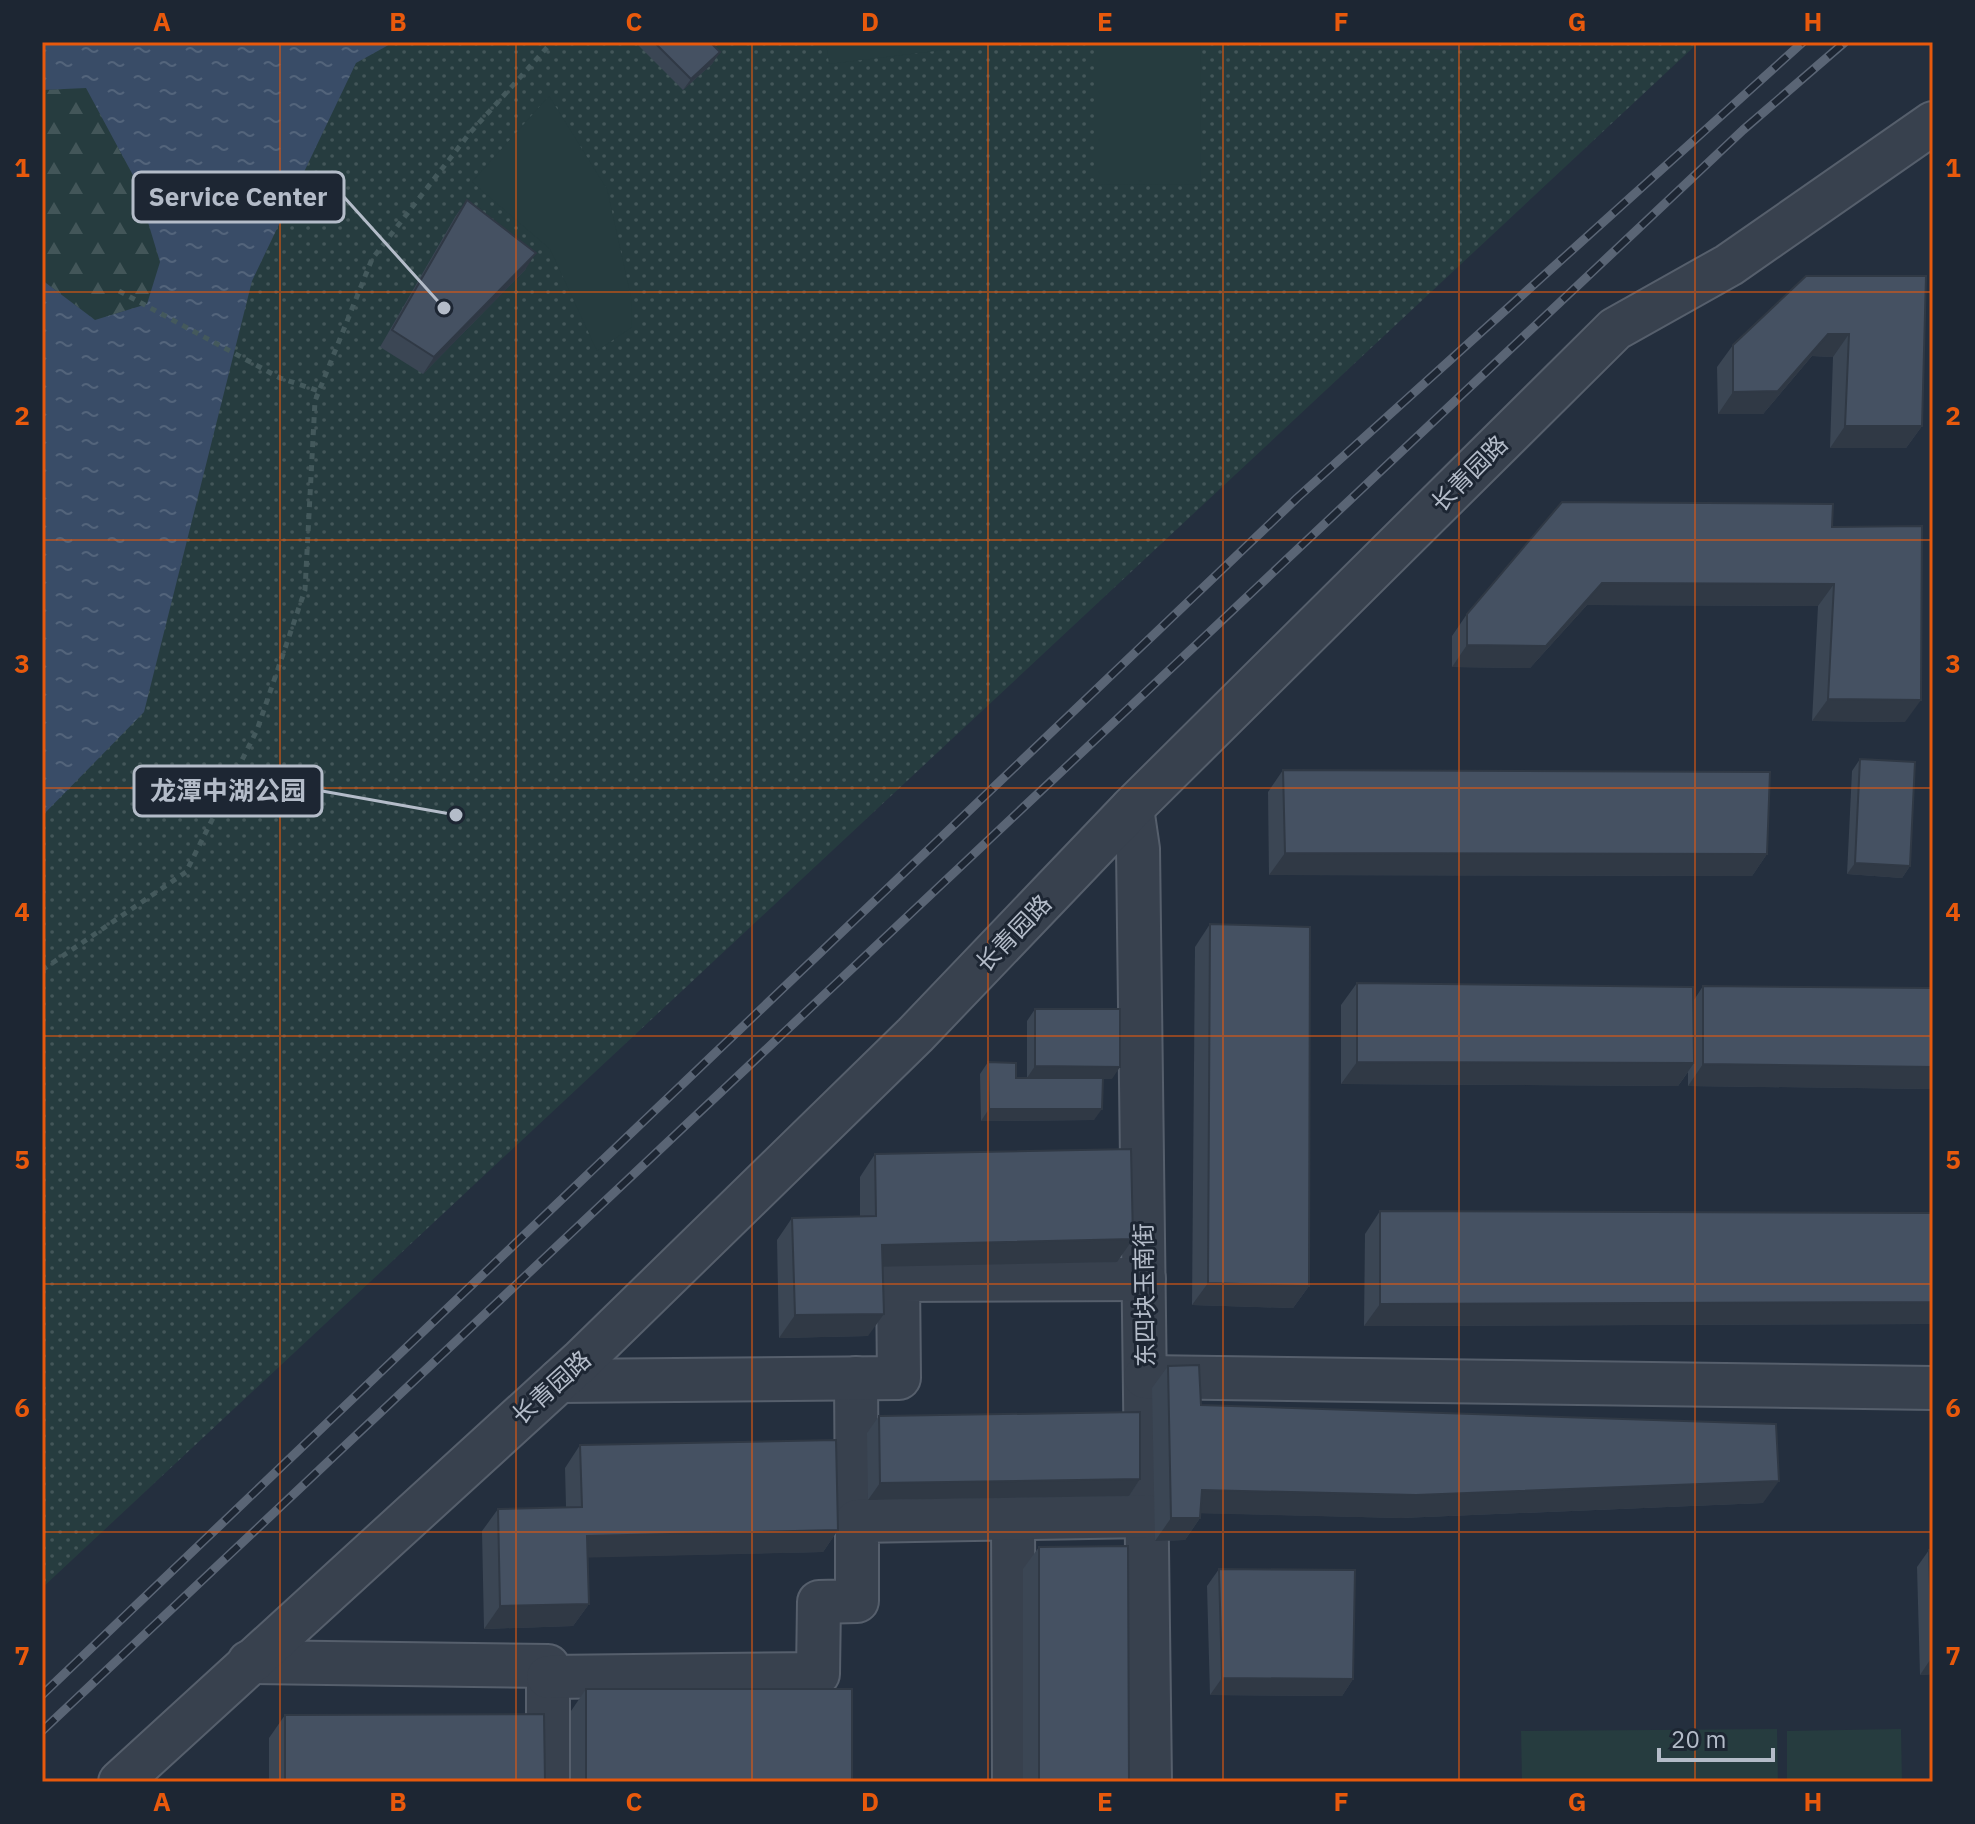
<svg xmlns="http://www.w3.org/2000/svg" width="1975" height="1824" font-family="'IBM Plex Sans','Noto Sans SC',sans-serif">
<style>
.grass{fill:url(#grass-dots)}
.forest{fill:url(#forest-firs)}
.pitch{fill:#263c3f}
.water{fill:url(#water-ripples)}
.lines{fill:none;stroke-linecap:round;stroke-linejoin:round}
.minor-casing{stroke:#565f6c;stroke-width:46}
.path{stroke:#44595c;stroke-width:5;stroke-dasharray:6 6;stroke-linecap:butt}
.minor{stroke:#38414e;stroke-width:42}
.rail-casing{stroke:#5a6575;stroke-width:9}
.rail{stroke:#1d2633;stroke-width:6;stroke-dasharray:18;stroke-linecap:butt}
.wall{fill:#3b4654}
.shaded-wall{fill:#303945}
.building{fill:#455162;stroke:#303945;stroke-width:2}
.grid{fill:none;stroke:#e8590c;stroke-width:2;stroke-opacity:0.55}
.labels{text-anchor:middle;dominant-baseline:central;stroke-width:6;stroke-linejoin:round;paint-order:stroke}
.street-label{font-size:24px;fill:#b4bcc9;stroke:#1d2633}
.leader{fill:none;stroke:#b4bcc9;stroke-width:3}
.callout-dot{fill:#b4bcc9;stroke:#1d2633;stroke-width:3}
.callout{fill:#1d2633;stroke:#b4bcc9;stroke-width:3}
.callout-label{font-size:26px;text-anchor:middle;font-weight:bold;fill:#b4bcc9}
.neatline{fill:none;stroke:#e8590c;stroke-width:3}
.grid-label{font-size:26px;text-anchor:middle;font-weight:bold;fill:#e8590c}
</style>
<defs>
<pattern id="grass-dots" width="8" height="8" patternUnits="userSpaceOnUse" patternTransform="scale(2)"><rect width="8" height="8" fill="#263c3f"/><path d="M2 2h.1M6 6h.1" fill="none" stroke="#435659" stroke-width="1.8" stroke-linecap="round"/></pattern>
<pattern id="forest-firs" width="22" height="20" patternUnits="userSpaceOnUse" patternTransform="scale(2)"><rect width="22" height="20" fill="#263c3f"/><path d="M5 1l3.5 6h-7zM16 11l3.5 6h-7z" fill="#435659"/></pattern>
<pattern id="water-ripples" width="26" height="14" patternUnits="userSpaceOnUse" patternTransform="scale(2)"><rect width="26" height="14" fill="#394c67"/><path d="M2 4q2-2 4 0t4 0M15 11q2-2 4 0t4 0" fill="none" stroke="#53647b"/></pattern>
</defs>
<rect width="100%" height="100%" fill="#242f3e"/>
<!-- grass -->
<polygon class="grass" points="42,42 1699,42 42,1588"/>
<!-- forest -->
<polygon class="forest" points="85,88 135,179 160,263 147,304 95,320 42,280 42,90"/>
<!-- pitch -->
<g class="pitch">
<polygon points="826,42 1001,42 1001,43 829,64"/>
<polygon points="1095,42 1201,42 1200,185 1095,184"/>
<polygon points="549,96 607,189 631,297 632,327 597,351 550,249 472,182"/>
<polygon points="1777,1729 1778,1782 1522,1782 1521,1731"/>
<polygon points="1901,1729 1902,1782 1787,1782 1787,1731"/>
</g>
<!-- water -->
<polygon class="water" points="42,42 394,42 356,63 252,281 144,712 42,816 42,280 95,320 147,304 160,262 135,179 86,88 42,90"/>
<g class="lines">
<defs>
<g id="minor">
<polyline points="1132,808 1138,849 1150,1782"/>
<polyline points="1145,1377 1933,1388"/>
<polyline points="856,1378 857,1521"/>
<polyline points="559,1381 899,1378 898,1280 1144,1279"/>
<polyline points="1013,1519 1014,1782"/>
<polyline points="249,1662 548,1666 548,1782"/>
<polyline points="548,1677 818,1674 819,1602 857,1601 857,1521 1147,1516"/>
<polyline points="120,1782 582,1360 915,1035 1132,808 1615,329 1729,265 1933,123"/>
</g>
</defs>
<!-- minor casing -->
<use href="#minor" class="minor-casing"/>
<!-- path -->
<g class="path">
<polyline points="119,291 280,378 319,391"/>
<polyline points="42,970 186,872 257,730 305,590 315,401 372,259 469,134 552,42"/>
</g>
<!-- minor -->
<use href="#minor" class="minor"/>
<defs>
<g id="rail">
<polyline points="42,1695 1297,498 1803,42"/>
<polyline points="42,1731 1743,130 1845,42"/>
</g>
</defs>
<!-- rail casing -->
<use href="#rail" class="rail-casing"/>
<!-- rail -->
<use href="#rail" class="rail"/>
</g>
<!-- wall -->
<g class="wall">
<polygon points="635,42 710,42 720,52 712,64 683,90"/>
<polygon points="467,200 525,270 423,374 380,347 455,217"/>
<polygon points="1806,276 1922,426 1906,448 1830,448 1833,357 1812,356 1763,414 1718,414 1717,367 1733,345"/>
<polygon points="1832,527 1905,722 1812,721 1818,606 1587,605 1530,668 1452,667 1452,636 1467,614"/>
<polygon points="1860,759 1910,866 1902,878 1847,874 1852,771"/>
<polygon points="1283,770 1767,854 1752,876 1269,875 1268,792"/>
<polygon points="1210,924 1309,1286 1293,1308 1192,1305 1195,947"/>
<polygon points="1357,983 1694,1000 1703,986 1933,988 1933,1089 1688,1086 1688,1072 1678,1086 1341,1084 1341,1005"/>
<polygon points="1035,1009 1112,1079 1103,1079 1094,1120 981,1121 980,1074 988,1062 1016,1078 1027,1078 1027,1021"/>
<polygon points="875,1154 1117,1262 882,1266 868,1336 779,1338 777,1240 792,1218 860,1216 860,1177"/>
<polygon points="1380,1211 1933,1213 1933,1320 1930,1324 1364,1326 1365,1234"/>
<polygon points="1168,1366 1201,1405 1763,1503 1401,1518 1201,1513 1200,1518 1185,1540 1155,1541 1152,1388"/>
<polygon points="879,1416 1140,1479 1129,1496 868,1500 867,1433"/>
<polygon points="580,1445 838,1530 823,1552 588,1557 589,1604 573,1626 484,1629 482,1531 498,1509 566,1507 565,1468"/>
<polygon points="1039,1547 1129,1782 1023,1782 1023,1569"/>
<polygon points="1929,1550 1933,1550 1933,1674 1920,1675 1917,1567"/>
<polygon points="1219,1569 1353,1679 1342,1696 1210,1695 1207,1586"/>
<polygon points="586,1689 852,1782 571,1782 571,1711"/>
<polygon points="285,1715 545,1782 269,1782 269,1738"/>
</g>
<!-- shaded-wall -->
<g class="shaded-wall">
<polygon points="1264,42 1478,42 1472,50 1261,46"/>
<polygon points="720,52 712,64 683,90 691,79"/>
<polygon points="536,253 525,270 423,374 434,357"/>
<polygon points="1828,334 1849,334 1833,357 1812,356 1763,414 1718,414 1733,392"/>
<polygon points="1845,426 1922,426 1906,448 1830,448"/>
<polygon points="1602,583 1834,584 1818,606 1587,605 1530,668 1452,667 1467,645"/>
<polygon points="1828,699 1921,700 1905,722 1812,721"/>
<polygon points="1285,853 1767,854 1752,876 1269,875"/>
<polygon points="1855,863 1910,866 1902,878 1847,874"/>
<polygon points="1357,1062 1694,1063 1678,1086 1341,1084"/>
<polygon points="1703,1064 1933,1067 1933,1089 1688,1086"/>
<polygon points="1035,1066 1120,1067 1112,1079 1027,1078"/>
<polygon points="989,1109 1102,1109 1094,1120 981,1121"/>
<polygon points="1133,1239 1117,1262 866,1267 882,1245"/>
<polygon points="1208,1283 1309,1286 1293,1308 1192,1305"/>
<polygon points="1933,1302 1933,1320 1930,1324 1364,1326 1380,1304"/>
<polygon points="884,1314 868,1336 779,1338 795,1315"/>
<polygon points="1140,1479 1129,1496 868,1500 880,1483"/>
<polygon points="1779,1481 1763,1503 1401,1518 1187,1513 1202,1490"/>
<polygon points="1171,1518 1200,1518 1185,1540 1155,1541"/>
<polygon points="838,1530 823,1552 571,1558 587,1536"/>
<polygon points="589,1604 573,1626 484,1629 500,1606"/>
<polygon points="1932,1657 1933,1674 1920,1675"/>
<polygon points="1222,1678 1353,1679 1342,1696 1210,1695"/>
</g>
<!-- building -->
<g class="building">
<polygon points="654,42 710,42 720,52 691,79"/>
<polygon points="467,200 536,253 434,357 392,330"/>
<polygon points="1806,276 1926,276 1922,426 1845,426 1849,334 1828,334 1778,391 1733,392 1733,345"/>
<polygon points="1562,502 1833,504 1832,527 1922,526 1921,700 1828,699 1834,584 1602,583 1546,646 1467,645 1467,614"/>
<polygon points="1860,759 1915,762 1910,866 1855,863"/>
<polygon points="1283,770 1770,772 1767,854 1285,853"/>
<polygon points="1210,924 1310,927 1309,1286 1208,1283"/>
<polygon points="1357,983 1693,987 1694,1063 1357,1062"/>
<polygon points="1703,986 1933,988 1933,1067 1703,1064"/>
<polygon points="1035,1009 1120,1009 1120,1067 1035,1066"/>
<polygon points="988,1062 1016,1063 1016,1078 1103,1078 1102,1109 989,1109"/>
<polygon points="1131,1149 1133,1239 882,1245 884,1314 795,1315 792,1218 876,1216 875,1154"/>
<polygon points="1380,1211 1933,1213 1933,1302 1380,1304"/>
<polygon points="1199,1365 1201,1405 1776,1424 1779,1481 1416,1495 1202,1490 1200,1518 1171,1518 1168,1366"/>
<polygon points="1140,1412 1140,1479 880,1483 879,1416"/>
<polygon points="836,1440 838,1530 587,1536 589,1604 500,1606 498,1509 582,1507 580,1445"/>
<polygon points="1128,1546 1129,1782 1039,1782 1039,1547"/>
<polygon points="1929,1550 1933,1550 1933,1657 1932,1657"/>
<polygon points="1219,1569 1355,1570 1353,1679 1222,1678"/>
<rect x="586" y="1689" width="266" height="93"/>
<polygon points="544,1714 545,1782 285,1782 285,1715"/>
</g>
<!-- grid -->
<path class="grid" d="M280 42V1782M516 42V1782M752 42V1782M988 42V1782M1223 42V1782M1459 42V1782M1695 42V1782M42 292H1933M42 540H1933M42 788H1933M42 1036H1933M42 1284H1933M42 1532H1933"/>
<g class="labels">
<!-- street labels -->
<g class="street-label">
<text transform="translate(1469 473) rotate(-45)">长青园路</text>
<text transform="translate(1013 933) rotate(-46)">长青园路</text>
<text transform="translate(1144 1295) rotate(-91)">东四块玉南街</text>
<text transform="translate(551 1387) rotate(-42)">长青园路</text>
</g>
</g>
<!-- callouts -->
<path class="leader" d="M444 308L344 197M456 815L322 791"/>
<g class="callout-dot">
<circle cx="444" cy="308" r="8"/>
<circle cx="456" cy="815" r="8"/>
</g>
<g class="callout">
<rect x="133" y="172" width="211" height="50" rx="8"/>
<rect x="134" y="766" width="188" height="50" rx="8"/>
</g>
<g class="callout-label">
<text x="238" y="206">Service Center</text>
<text x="228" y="800">龙潭中湖公园</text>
</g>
<!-- border -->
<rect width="1975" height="1824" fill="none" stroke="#1d2633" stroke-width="88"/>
<!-- scale -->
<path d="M1659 1748v12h114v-12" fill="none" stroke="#b4bcc9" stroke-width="4"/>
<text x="1671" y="1748" font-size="24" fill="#b4bcc9" stroke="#1d2633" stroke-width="6" paint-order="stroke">20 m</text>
<rect x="44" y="44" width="1887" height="1736" class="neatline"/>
<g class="grid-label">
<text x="162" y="31">A</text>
<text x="398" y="31">B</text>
<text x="634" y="31">C</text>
<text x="870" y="31">D</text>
<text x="1105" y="31">E</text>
<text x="1341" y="31">F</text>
<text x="1577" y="31">G</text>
<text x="1813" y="31">H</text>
<text x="22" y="177">1</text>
<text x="1953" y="177">1</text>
<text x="22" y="425">2</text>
<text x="1953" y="425">2</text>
<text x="22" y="673">3</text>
<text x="1953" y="673">3</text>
<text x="22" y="921">4</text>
<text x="1953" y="921">4</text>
<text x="22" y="1169">5</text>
<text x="1953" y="1169">5</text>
<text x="22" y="1417">6</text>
<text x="1953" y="1417">6</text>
<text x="22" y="1665">7</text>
<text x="1953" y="1665">7</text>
<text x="162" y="1811">A</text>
<text x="398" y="1811">B</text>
<text x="634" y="1811">C</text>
<text x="870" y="1811">D</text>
<text x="1105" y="1811">E</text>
<text x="1341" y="1811">F</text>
<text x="1577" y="1811">G</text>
<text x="1813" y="1811">H</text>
</g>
</svg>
